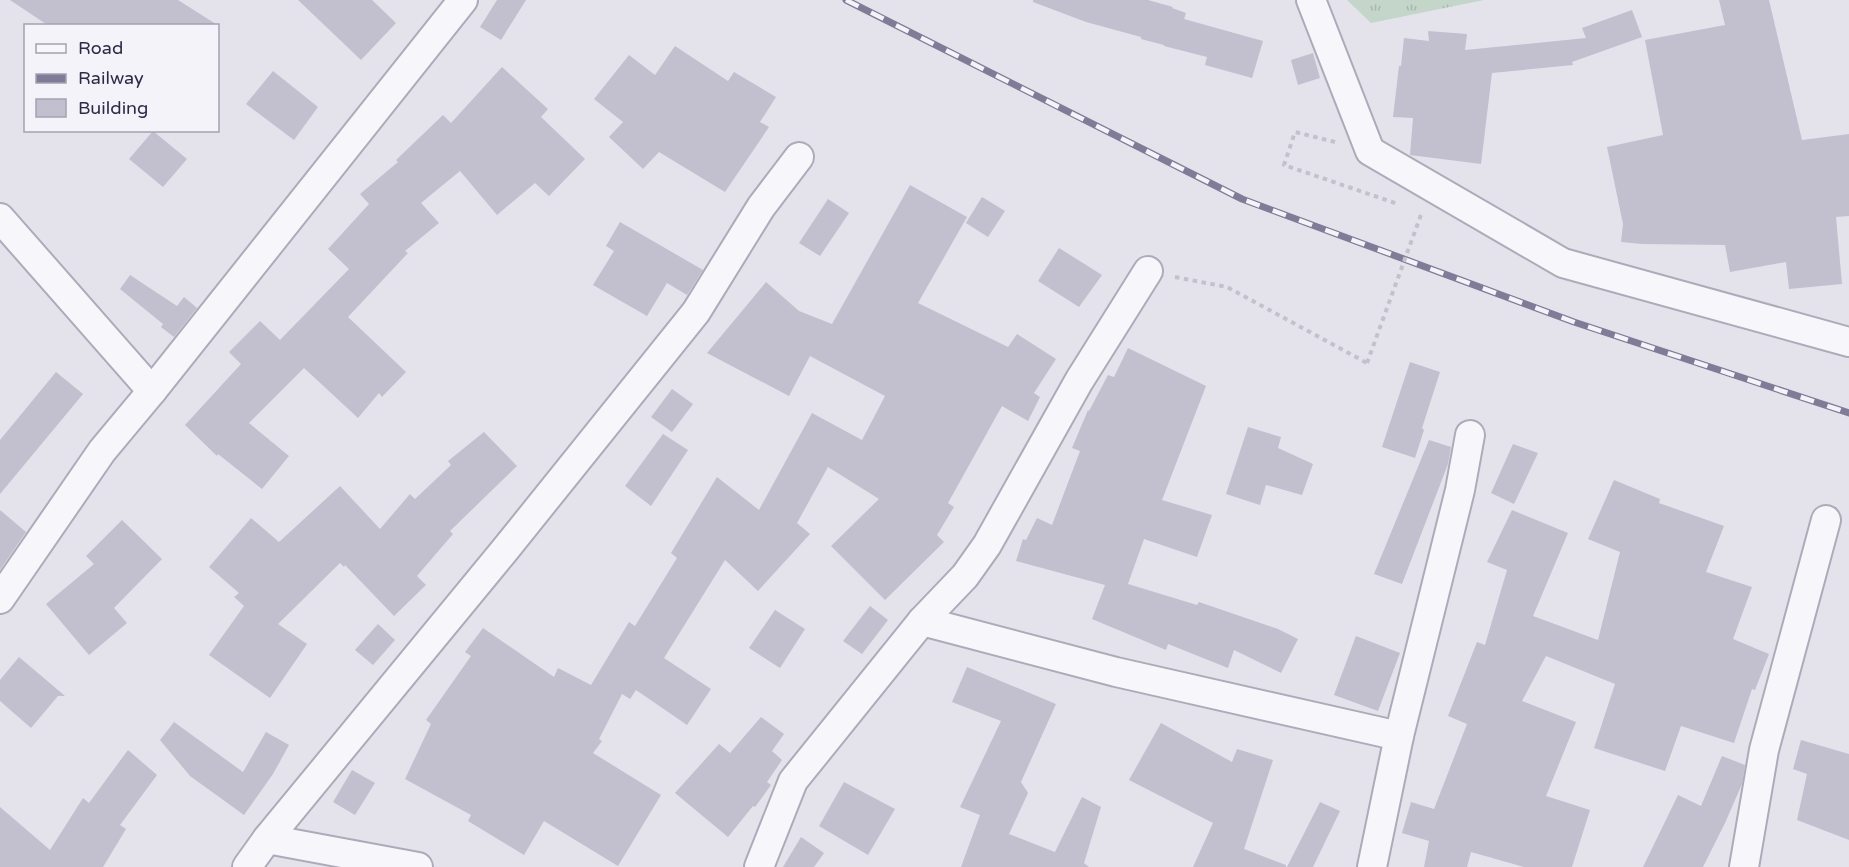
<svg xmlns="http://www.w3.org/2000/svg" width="1849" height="867" font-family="'Varela Round',sans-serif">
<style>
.grass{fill:url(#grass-tufts)}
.building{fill:#c2bfcf}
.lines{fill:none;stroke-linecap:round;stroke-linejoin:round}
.street-casing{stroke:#adabba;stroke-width:32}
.path{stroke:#c3c1cb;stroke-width:4;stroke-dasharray:4.5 4.5;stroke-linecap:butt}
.street{stroke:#f7f6fa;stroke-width:28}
.rail-casing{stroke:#807b97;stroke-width:7}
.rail{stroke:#f4f3f9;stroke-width:4.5;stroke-dasharray:14;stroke-linecap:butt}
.path-bridge{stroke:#c3c1cb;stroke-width:4;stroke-dasharray:4.5 4.5;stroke-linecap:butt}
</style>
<defs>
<pattern id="grass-tufts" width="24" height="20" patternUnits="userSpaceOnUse" patternTransform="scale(1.5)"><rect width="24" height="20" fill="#c3d6c9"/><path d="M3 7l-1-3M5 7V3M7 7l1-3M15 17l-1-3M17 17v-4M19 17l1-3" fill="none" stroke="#a8b8ae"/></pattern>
</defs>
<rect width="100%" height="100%" fill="#e4e3ec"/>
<!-- grass -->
<polygon class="grass" points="1347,0 1484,0 1371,23"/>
<!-- building -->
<g class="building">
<polygon points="10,0 178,0 219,26 49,26"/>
<polygon points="298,0 372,0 396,23 361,60"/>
<polygon points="497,0 526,0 501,40 480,27"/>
<polygon points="1033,0 1148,0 1173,7 1172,8 1186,13 1184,19 1263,41 1252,78 1205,65 1207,57 1164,46 1164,45 1141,39 1141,37 1086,22 1033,2"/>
<polygon points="1719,0 1769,0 1802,140 1849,134 1849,216 1836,217 1842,284 1789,289 1786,262 1730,272 1725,245 1642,244 1621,242 1623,224 1607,147 1663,135 1645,40 1725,25"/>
<polygon points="1632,10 1642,37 1572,62 1573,65 1492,73 1481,164 1410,155 1413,118 1393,117 1399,66 1401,66 1404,38 1429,41 1428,31 1467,34 1465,50 1586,38 1582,28"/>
<polygon points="675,46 728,81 734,72 776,97 760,122 769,127 725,192 659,152 643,169 609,137 623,122 594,99 629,55 655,75"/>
<polygon points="1313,53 1320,78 1298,85 1291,60"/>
<polygon points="502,67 548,109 541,117 585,159 549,196 535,183 497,215 460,171 421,203 439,223 405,251 408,253 348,317 406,372 382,397 379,393 358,418 304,368 249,423 289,456 262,489 218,454 217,456 185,425 241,364 229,352 260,321 280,340 349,269 328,249 369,204 360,194 398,162 396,160 443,115 451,123"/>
<polygon points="273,71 318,107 294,140 246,104"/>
<polygon points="153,131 187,159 163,187 129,159"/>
<polygon points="910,185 967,217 918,303 1008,347 1017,334 1056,359 1034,393 1040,397 1028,421 1002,406 948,503 954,507 937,535 944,542 885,600 831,546 879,499 828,467 797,523 810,534 758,591 725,560 664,658 711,689 687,725 636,690 630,699 622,694 599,739 602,741 593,753 661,795 618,866 544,821 524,855 468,821 471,815 405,779 431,724 426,720 471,656 465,652 483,628 554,677 558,668 591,685 629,622 635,626 677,558 671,553 717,477 759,510 812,413 862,440 885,396 810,356 789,396 707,353 766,282 799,311 832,324"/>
<polygon points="982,197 1005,211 988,237 966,223"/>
<polygon points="828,199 849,213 820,256 799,243"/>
<polygon points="620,222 703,270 687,295 667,283 647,316 593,285 614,251 606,246"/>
<polygon points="1059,248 1102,275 1079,307 1038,281"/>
<polygon points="130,275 177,306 184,297 197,308 174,337 161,327 163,324 120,289"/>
<polygon points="1128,348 1206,386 1162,500 1212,515 1197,557 1144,539 1128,584 1197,605 1199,602 1278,629 1298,639 1281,673 1234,650 1228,668 1168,644 1166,650 1092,619 1105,585 1016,561 1023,539 1026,540 1037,518 1052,525 1080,451 1072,448 1088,410 1089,411 1108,375 1114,377"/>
<polygon points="1410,362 1440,372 1422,428 1424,430 1415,458 1382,447"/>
<polygon points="56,372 83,394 0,494 0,440"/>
<polygon points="672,389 693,404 672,432 651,417"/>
<polygon points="1248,427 1281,437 1278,448 1313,464 1302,495 1266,485 1260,505 1226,494"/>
<polygon points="484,432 517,466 450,531 453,534 417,576 426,585 394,616 345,565 344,567 340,563 278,624 307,644 270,698 209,655 244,606 234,597 239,593 209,567 251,518 279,542 340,486 380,529 410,494 415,499 451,465 448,461"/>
<polygon points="663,434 688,450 651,506 625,486"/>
<polygon points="1429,440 1451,447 1448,464 1402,584 1374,574"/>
<polygon points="1513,444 1538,453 1514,504 1491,493"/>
<polygon points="1614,480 1660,499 1659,503 1724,526 1706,572 1752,587 1733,639 1769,654 1755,690 1752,689 1734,743 1681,726 1665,771 1594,748 1615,684 1546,656 1522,701 1576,722 1546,796 1590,810 1572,867 1524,867 1471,852 1467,867 1424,867 1429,841 1402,833 1411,802 1434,809 1467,724 1448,716 1477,642 1485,645 1507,570 1487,562 1512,510 1568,533 1533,616 1598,640 1620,552 1588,539"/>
<polygon points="0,510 26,532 0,570"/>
<polygon points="122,520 162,559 114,608 127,623 89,655 46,604 94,564 86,556"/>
<polygon points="870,606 888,620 862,654 843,641"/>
<polygon points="775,610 805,629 780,668 749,648"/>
<polygon points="378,624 395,640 373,665 355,650"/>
<polygon points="1356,636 1400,653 1378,711 1334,695"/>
<polygon points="19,657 65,696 58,696 31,728 0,701 0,680"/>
<polygon points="967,667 1056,704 1021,782 1028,793 1009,834 1055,852 1082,797 1101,807 1084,863 1089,867 961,867 980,815 960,807 1001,721 952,702"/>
<polygon points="761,717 784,734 772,751 782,760 767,782 771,785 755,807 753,806 728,837 675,793 719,744 730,753"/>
<polygon points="174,722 243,772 266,732 289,745 273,774 244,815 190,776 160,740"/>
<polygon points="1161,723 1232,762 1237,749 1273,760 1244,849 1286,865 1286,867 1193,867 1213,823 1129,780"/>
<polygon points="1801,740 1849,754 1849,840 1797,820 1807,774 1793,769"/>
<polygon points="128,750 157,775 120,825 126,829 103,867 0,867 0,807 50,850 83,798 89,803"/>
<polygon points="1722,756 1745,765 1742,784 1725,823 1703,867 1643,867 1678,795 1701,806"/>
<polygon points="352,770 375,783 355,815 333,802"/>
<polygon points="844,782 895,809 868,855 819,826"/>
<polygon points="1320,802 1340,811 1313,867 1287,867"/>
<polygon points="801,837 824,853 814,867 783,867"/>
</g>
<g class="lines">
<defs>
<g id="street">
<polyline points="1311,0 1370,151 1563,263 1849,342"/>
<polyline points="0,218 152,391"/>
<polyline points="0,599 102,451 152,391 463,0"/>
<polyline points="922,621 1116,672 1399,736"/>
<polyline points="267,839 418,867"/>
<polyline points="247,867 267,839 504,551 696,312 761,207 799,157"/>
<polyline points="759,867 793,781 922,621 965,576 987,545 1079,381 1148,271"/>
<polyline points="1372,867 1399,736 1460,490 1470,435"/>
<polyline points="1744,867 1764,750 1826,520"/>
</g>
</defs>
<!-- street casing -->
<use href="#street" class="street-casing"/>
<!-- path -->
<g class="path">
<polyline points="1335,142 1295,132 1284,165 1398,204"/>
<polyline points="1175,277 1227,287 1367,363"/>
</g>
<!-- street -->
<use href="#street" class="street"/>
<defs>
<polyline id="rail" points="846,0 1242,199 1574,322 1849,413"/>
</defs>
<!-- rail casing -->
<use href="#rail" class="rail-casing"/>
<!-- rail -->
<use href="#rail" class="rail"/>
<!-- path-bridge -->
<polyline class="path-bridge" points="1367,363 1422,212"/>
</g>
<!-- legend -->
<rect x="24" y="24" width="195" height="108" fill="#f4f3f9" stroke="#a5a2b1" stroke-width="1.5"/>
<rect x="36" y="44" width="30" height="9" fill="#f7f6fa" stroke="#a5a2b1" stroke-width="1.5"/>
<text x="78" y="54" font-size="18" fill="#2e2946">Road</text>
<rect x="36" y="74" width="30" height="9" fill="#807b97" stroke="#a5a2b1" stroke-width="1.5"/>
<text x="78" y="84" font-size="18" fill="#2e2946">Railway</text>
<rect x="36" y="99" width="30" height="18" fill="#c2bfcf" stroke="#a5a2b1" stroke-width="1.5"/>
<text x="78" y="114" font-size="18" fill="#2e2946">Building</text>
</svg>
